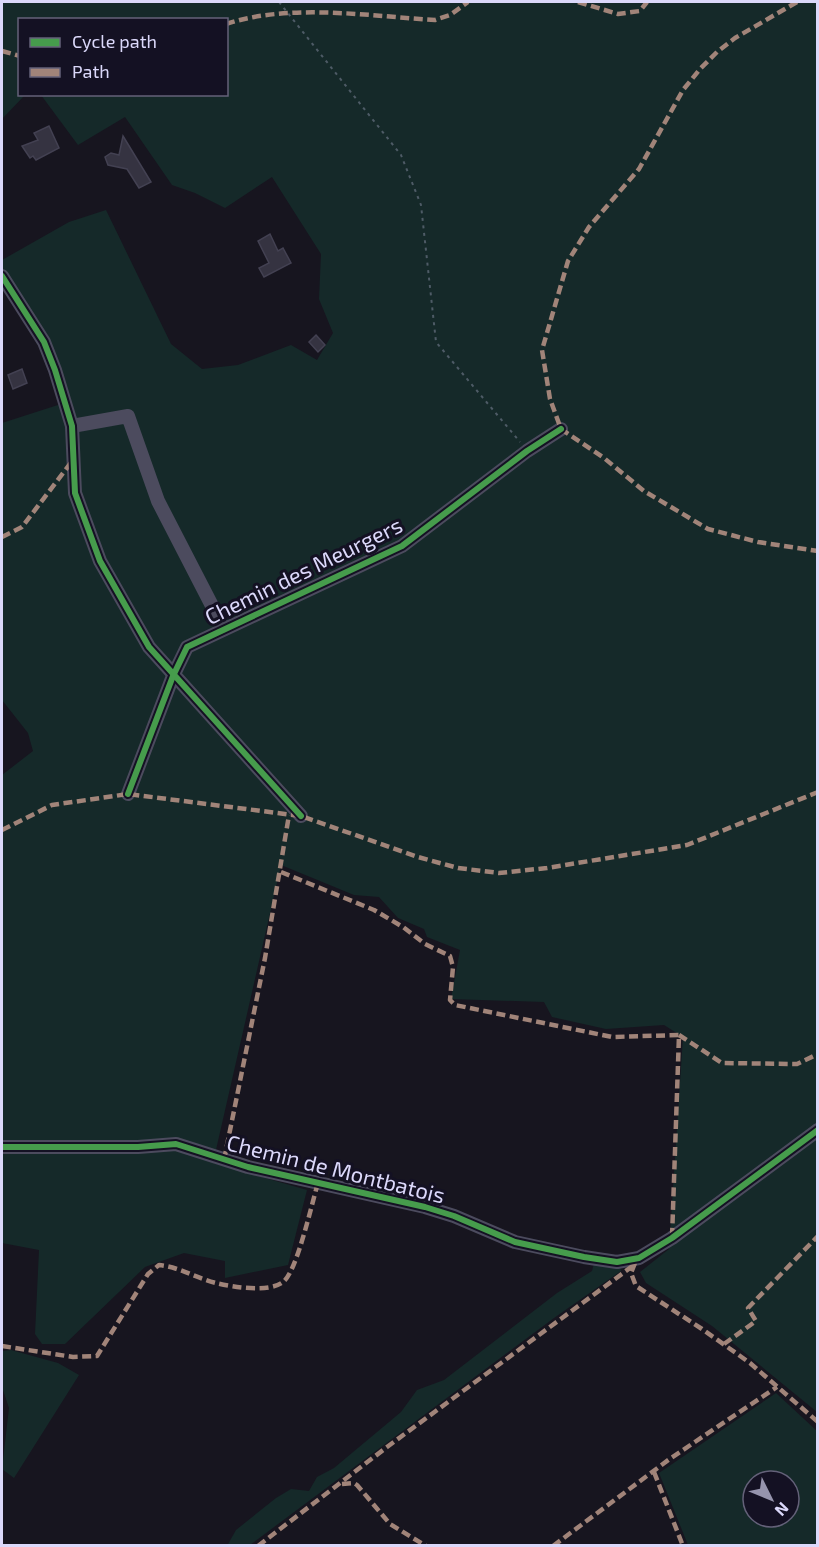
<svg xmlns="http://www.w3.org/2000/svg" width="819" height="1547" font-family="'Exo 2',sans-serif">
<style>
.green{fill:#152929;fill-rule:evenodd}
.building{fill:#353341;stroke:#434152;stroke-width:1.5}
.lines{fill:none;stroke-linecap:round;stroke-linejoin:round}
.path{stroke:#4e5b66;stroke-width:2;stroke-dasharray:3 4.5;stroke-linecap:butt}
.minor{stroke:#4c4b5e;stroke-width:14}
.quiet{stroke:#a18479;stroke-width:4.5;stroke-dasharray:9 4.5;stroke-linecap:butt}
.cycleway-casing{stroke:#141123;stroke-width:10}
.cycleway{stroke:#469c4c;stroke-width:6}
.labels{text-anchor:middle;dominant-baseline:central;stroke-width:6;stroke-linejoin:round;paint-order:stroke}
.street-label{font-size:22px;fill:#dbd8fa;stroke:#141123}
</style>
<rect width="100%" height="100%" fill="#17151f"/>
<!-- green -->
<g class="green">
<polygon points="2,2 817,2 817,1412 712,1326 646,1283 640,1272 669,1249 683,1037 664,1025 606,1029 552,1017 544,1002 451,999 460,950 427,937 424,929 398,918 379,897 354,895 281,865 213,1163 307,1190 288,1265 225,1278 225,1261 184,1253 145,1267 65,1344 42,1344 35,1334 39,1250 2,1243 2,775 33,751 28,733 2,700 2,423 61,404 39,347 2,287 2,260 69,222 106,210 171,344 202,369 238,365 291,345 317,360 333,333 319,299 321,254 272,177 225,208 195,193 172,185 125,117 78,145 41,95 226,94 226,20 20,20 20,94 28,95 24,96 2,119"/>
<polygon points="594,1263 620,1267 621,1271 554,1318 250,1545 227,1546 236,1530 276,1498 291,1489 309,1491 317,1477 334,1468 401,1412 417,1390 444,1380 557,1293 592,1271"/>
<polygon points="11,1350 58,1363 79,1375 14,1478 2,1469 9,1408 2,1387 2,1351"/>
<path d="M776 1393 817 1431V1545H688L659 1473ZM753 1481H789V1517H753Z"/>
</g>
<!-- building -->
<g class="building">
<polygon points="49,126 59,148 36,160 33,156 30,158 22,146 38,140 34,133"/>
<polygon points="123,136 151,182 139,188 127,169 108,165 105,157 111,153 119,155"/>
<polygon points="270,234 278,251 283,248 291,263 264,277 259,268 269,263 258,241"/>
<polygon points="316,335 325,345 318,352 309,342"/>
<polygon points="22,369 27,383 13,389 8,375"/>
</g>
<g class="lines">
<!-- path -->
<polyline class="path" points="279,2 401,155 421,205 436,342 520,442"/>
<!-- minor -->
<g class="minor">
<polyline points="2,276 44,342 55,370 72,426 75,493 100,561 149,647 301,816"/>
<polyline points="72,426 128,416 158,501 224,629"/>
<polyline points="128,794 173,676 187,647 402,546 527,451 561,429"/>
<polyline points="2,1147 138,1147 176,1144 248,1167 425,1207 454,1216 515,1242 584,1257 617,1262 639,1258 672,1238 818,1130"/>
</g>
<!-- quiet -->
<g class="quiet">
<polyline points="578,2 618,14 640,11 647,2"/>
<polyline points="797,2 735,38 717,52 700,69 683,90 639,169 589,227 568,261 542,350 550,399 561,429 604,458 644,491 708,529 758,542 818,551"/>
<path d="M226 24C290 3 368 16 435 20L450 15 468 2"/>
<polyline points="2,51 20,56"/>
<polyline points="2,537 22,527 73,460"/>
<polyline points="2,830 52,805 128,794 301,816 418,857 458,868 499,873 547,868 687,845 818,792"/>
<polyline points="281,872 374,910 403,927 425,944 450,956 453,967 450,1000 455,1005 612,1037 679,1035 672,1238"/>
<polyline points="679,1035 722,1063 797,1064 818,1054"/>
<polyline points="224,1160 265,958 289,815"/>
<polyline points="635,1263 631,1273 636,1286 702,1329 750,1363 818,1422"/>
<polyline points="724,1344 756,1321 748,1308 818,1236"/>
<path d="M2 1346 73 1357 97 1356 148 1274 159 1265C179 1267 196 1278 216 1283 232 1287 269 1293 283 1282 297 1272 312 1202 318 1183"/>
<polyline points="654,1472 683,1546"/>
<polyline points="342,1484 354,1483 357,1485 390,1524 426,1546"/>
<polyline points="258,1546 387,1447 634,1265"/>
<polyline points="553,1546 671,1458 777,1387"/>
</g>
<defs>
<g id="cycleway">
<polyline points="2,276 44,342 55,370 72,426 75,493 100,561 149,647 301,816"/>
<polyline points="128,794 173,676 187,647 402,546 527,451 561,429"/>
<polyline points="2,1147 138,1147 176,1144 248,1167 425,1207 454,1216 515,1242 584,1257 617,1262 639,1258 672,1238 818,1130"/>
</g>
</defs>
<!-- cycleway casing -->
<use href="#cycleway" class="cycleway-casing"/>
<!-- cycleway -->
<use href="#cycleway" class="cycleway"/>
</g>
<g class="labels">
<!-- street labels -->
<g class="street-label">
<text transform="translate(303 570) rotate(-26)">Chemin des Meurgers</text>
<text transform="translate(336 1168) rotate(14)">Chemin de Montbatois</text>
</g>
</g>
<!-- border -->
<rect width="819" height="1547" fill="none" stroke="#dbd8fa" stroke-width="6"/>
<!-- legend -->
<rect x="18" y="18" width="210" height="78" fill="#141123" stroke="#646179" stroke-width="1.5"/>
<rect x="30" y="38" width="30" height="9" fill="#469c4c" stroke="#646179" stroke-width="1.5"/>
<text x="72" y="48" font-size="18" fill="#dbd8fa">Cycle path</text>
<rect x="30" y="68" width="30" height="9" fill="#a18479" stroke="#646179" stroke-width="1.5"/>
<text x="72" y="78" font-size="18" fill="#dbd8fa">Path</text>
<!-- north arrow -->
<g transform="translate(771 1499) rotate(133)"><circle r="28" fill="#141123" stroke="#646179" stroke-width="1.5"/>
<path d="M0-4.5L10 22L0 15L-10 22Z" fill="#9694ad"/>
<text y="-9" font-size="16" font-weight="bold" text-anchor="middle" fill="#dbd8fa">N</text>
</g>
</svg>
